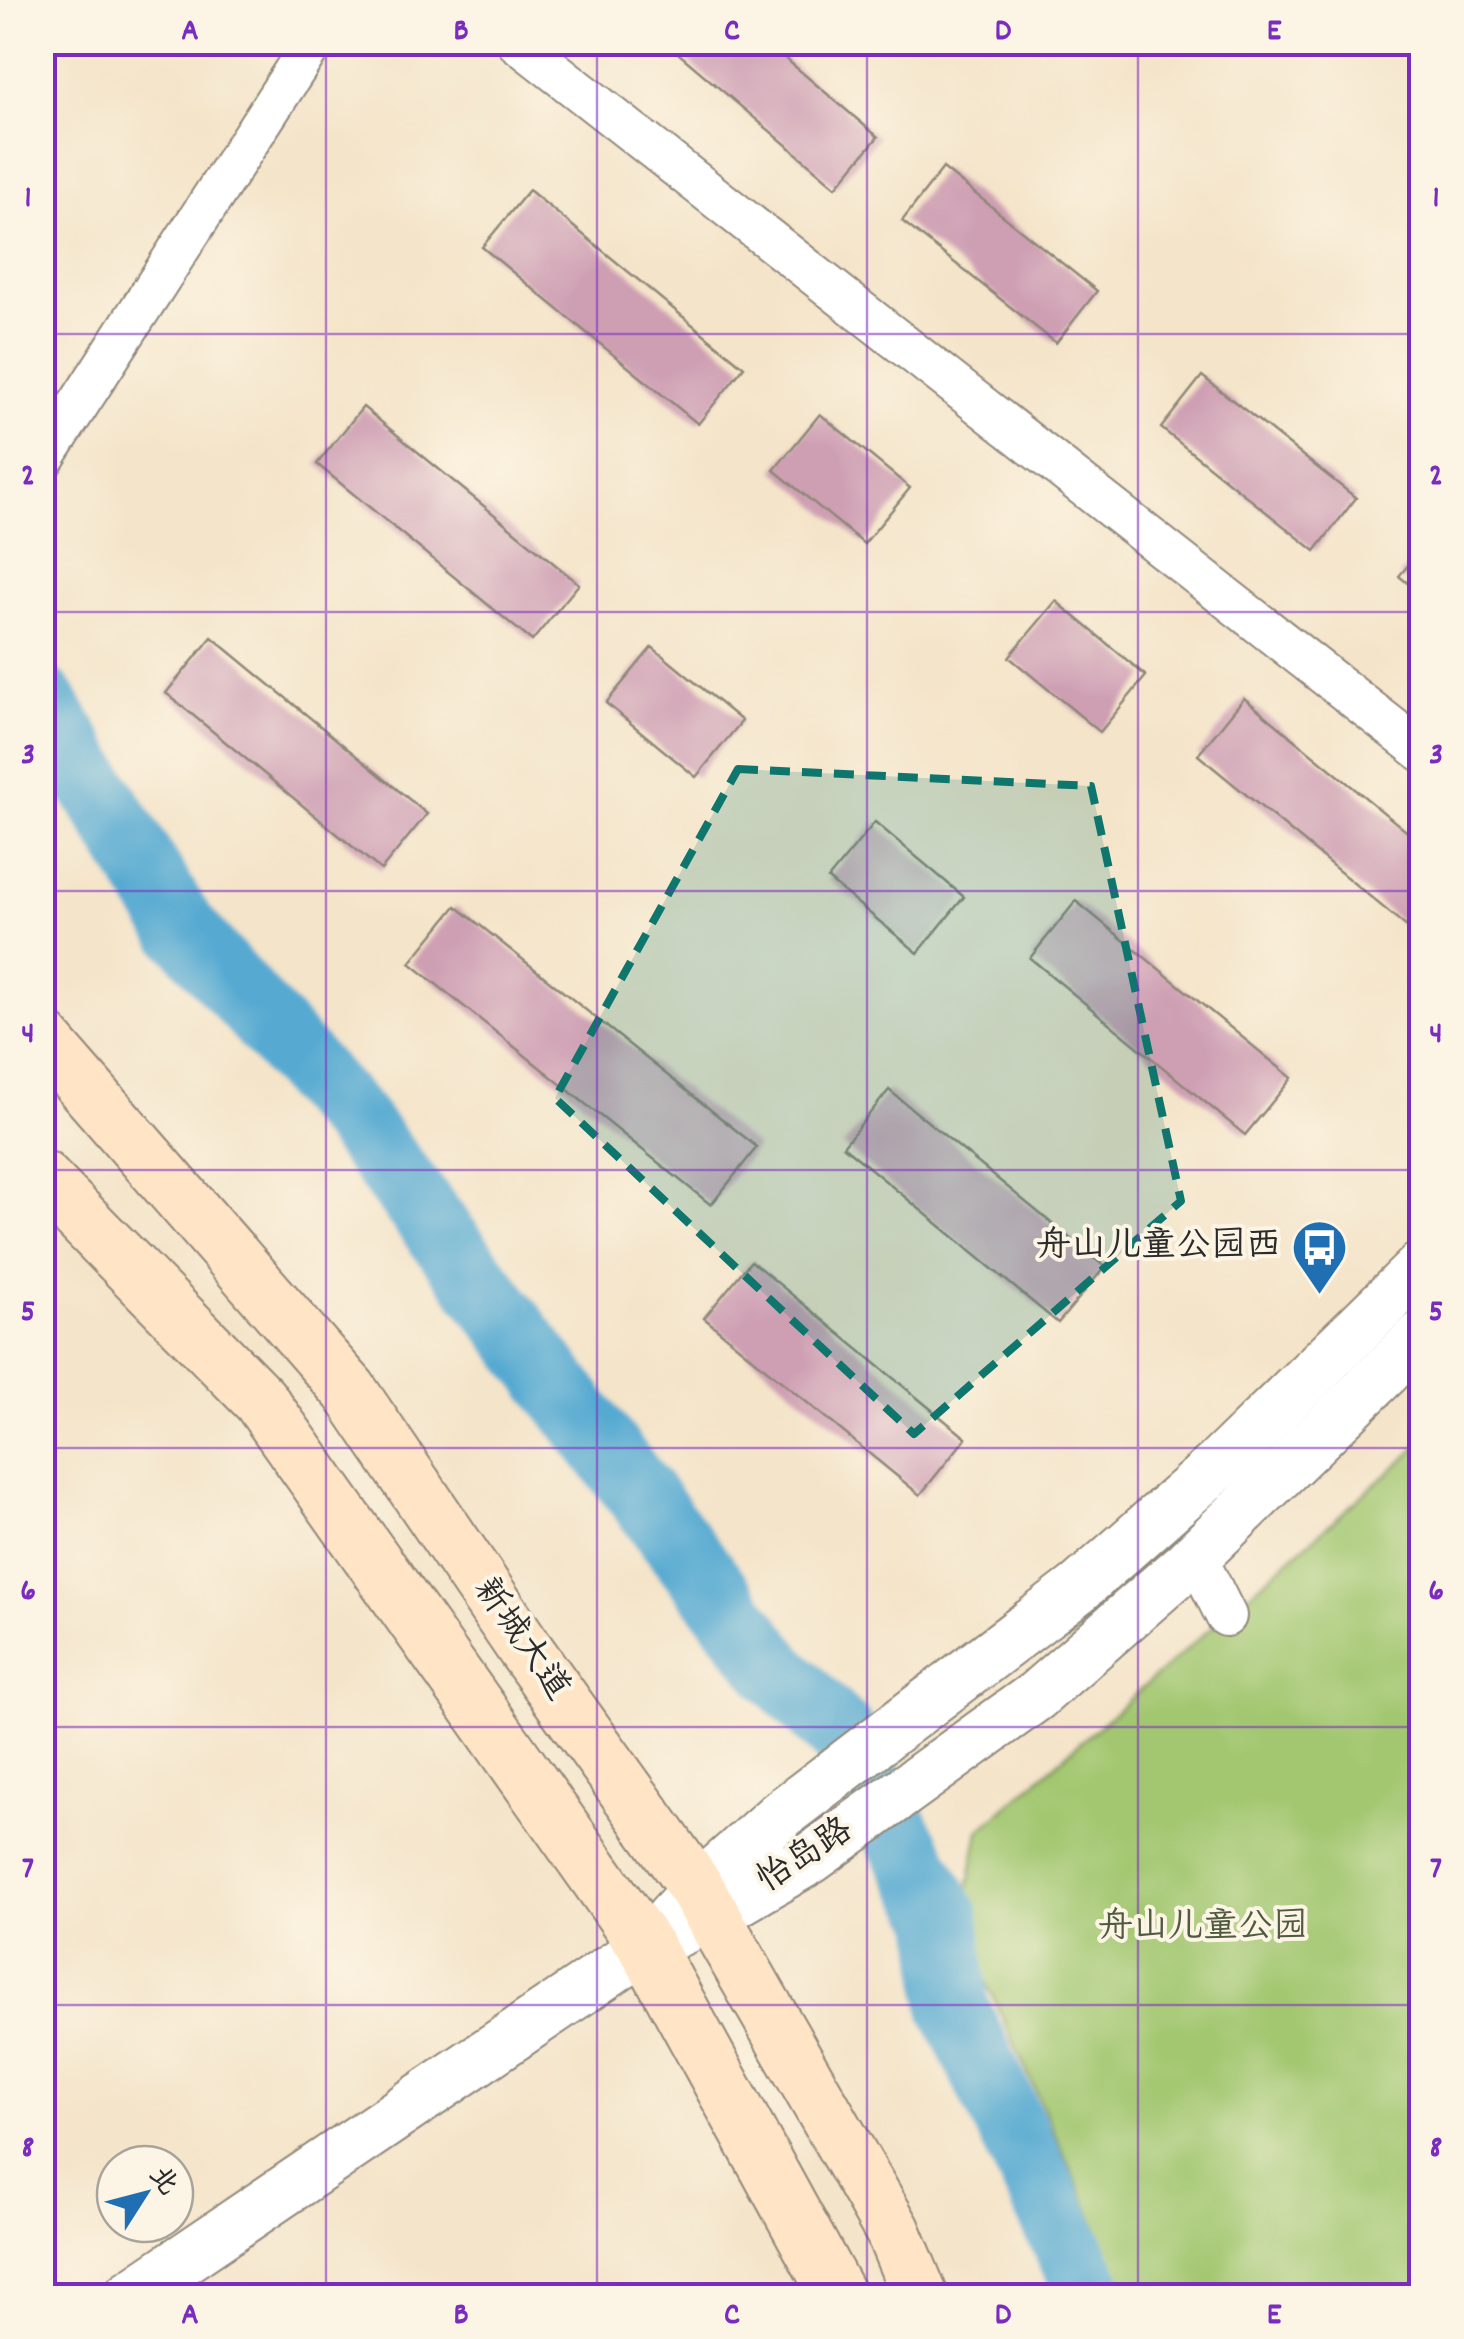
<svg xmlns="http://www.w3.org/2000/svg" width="1464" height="2339" font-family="Dekko,'LXGW WenKai TC',sans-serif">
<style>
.green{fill:#a3c771;stroke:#67794e;stroke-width:2.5}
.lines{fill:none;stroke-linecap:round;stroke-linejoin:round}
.river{stroke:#57aad2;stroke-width:70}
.building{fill:#ce9fb3}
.minor-casing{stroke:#90887a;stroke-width:44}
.tertiary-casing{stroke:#90887a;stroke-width:54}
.secondary-casing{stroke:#90887a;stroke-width:59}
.minor{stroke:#fff;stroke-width:40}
.tertiary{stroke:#fff;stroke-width:50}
.secondary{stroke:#ffe4c6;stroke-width:55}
.marked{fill:#0f766e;fill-opacity:0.2;stroke:#0f766e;stroke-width:8;stroke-dasharray:20 12;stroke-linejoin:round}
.grid{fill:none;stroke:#7b2cbf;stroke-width:2.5;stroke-opacity:0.55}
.labels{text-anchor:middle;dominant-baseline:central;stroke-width:8;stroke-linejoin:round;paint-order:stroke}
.poi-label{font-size:35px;fill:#2b2b2b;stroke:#fcf5e5;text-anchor:end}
.street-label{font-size:35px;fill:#2b2b2b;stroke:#fcf5e5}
.park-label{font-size:35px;fill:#4f5a40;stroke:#fcf5e5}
.neatline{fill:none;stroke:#7b2cbf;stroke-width:4}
.grid-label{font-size:32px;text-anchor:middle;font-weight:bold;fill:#7b2cbf}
</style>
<rect width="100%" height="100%" fill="#fcf5e5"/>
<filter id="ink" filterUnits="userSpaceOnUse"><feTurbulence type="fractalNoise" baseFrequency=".01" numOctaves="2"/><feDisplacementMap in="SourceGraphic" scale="20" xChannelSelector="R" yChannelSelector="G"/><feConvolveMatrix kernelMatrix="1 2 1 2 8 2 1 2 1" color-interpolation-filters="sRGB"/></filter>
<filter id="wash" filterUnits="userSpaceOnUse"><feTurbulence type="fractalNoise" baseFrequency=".0048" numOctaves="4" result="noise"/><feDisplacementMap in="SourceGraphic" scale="40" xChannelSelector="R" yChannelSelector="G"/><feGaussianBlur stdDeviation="2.25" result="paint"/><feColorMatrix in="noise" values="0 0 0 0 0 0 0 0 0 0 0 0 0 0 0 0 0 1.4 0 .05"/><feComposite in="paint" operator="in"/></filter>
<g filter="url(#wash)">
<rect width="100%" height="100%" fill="#f4e4c9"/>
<!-- green -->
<polygon class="green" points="1421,1444 1421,2296 1128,2296 961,1926 979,1831"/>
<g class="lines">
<!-- river -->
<polyline class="river" points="42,701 181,927 354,1121 775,1670 842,1735 945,1917 954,2007 1092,2296"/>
</g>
<g id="blocks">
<!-- building -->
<g class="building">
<polygon points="665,42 766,42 878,137 836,187"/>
<polygon points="943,168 1097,291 1056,343 902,221"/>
<polygon points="529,190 744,367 698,424 482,247"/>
<polygon points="1202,376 1356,498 1315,551 1161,428"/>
<polygon points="363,407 579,584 532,641 317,464"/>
<polygon points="820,414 910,488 864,544 774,470"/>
<polygon points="1422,549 1422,595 1399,576"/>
<polygon points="1056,601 1146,676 1100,732 1009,657"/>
<polygon points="212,637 427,814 381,870 166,693"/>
<polygon points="652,647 742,721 696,777 606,703"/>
<polygon points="1244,698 1422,844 1422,921 1413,932 1198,755"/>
<polygon points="875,822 964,897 918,953 828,879"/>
<polygon points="1076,901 1292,1078 1245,1135 1030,958"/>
<polygon points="456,906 757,1147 711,1205 410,963"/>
<polygon points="889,1090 1105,1267 1058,1323 843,1146"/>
<polygon points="751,1261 966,1438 920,1495 704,1318"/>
</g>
</g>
</g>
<g filter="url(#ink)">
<use href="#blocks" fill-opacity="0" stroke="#90887a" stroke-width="2.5"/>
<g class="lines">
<defs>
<g id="minor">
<polyline points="517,42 1422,751"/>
<polyline points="42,461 313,42"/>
<polyline points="1196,1556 1226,1616"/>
</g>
<g id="tertiary">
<polyline points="671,1917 697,1889 779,1816 1080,1587 1219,1464 1422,1266"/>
<polyline points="129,2296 646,1946 714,1915 810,1859 1036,1696 1188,1563 1422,1336"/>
</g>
<g id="secondary">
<polyline points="42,1038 349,1390 525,1649 697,1889 893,2231 920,2296"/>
<polyline points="42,1178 260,1400 646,1946 838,2296"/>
</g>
</defs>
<!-- minor casing -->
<use href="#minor" class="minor-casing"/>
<!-- tertiary casing -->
<use href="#tertiary" class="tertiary-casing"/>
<!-- secondary casing -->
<use href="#secondary" class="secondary-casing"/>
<!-- minor -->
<use href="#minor" class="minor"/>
<!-- tertiary -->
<use href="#tertiary" class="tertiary"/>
<!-- secondary -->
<use href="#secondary" class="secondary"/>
</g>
</g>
<!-- marked area -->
<path class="marked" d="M738 769 1091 786 1181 1201 914 1434 555 1098Z"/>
<!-- grid -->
<path class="grid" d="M326 42V2296M597 42V2296M867 42V2296M1138 42V2296M42 334H1422M42 612H1422M42 891H1422M42 1170H1422M42 1448H1422M42 1727H1422M42 2005H1422"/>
<!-- icons -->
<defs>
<symbol id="bus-pin" viewBox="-11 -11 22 30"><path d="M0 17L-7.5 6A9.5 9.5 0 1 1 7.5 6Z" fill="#1f6fb2" stroke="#fcf5e5"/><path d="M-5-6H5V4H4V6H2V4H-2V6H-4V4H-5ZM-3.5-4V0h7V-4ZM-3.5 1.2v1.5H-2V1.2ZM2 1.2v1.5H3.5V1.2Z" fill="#fff"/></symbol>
</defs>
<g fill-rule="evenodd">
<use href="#bus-pin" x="1288" y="1216" width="63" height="86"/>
</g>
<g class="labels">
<!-- poi labels -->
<g class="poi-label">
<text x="1281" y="1248">舟山儿童公园西</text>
</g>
<!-- street labels -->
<g class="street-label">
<text transform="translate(520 1640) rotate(55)">新城大道</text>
<text transform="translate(806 1857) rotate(-33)">怡岛路</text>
</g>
<!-- park labels -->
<g class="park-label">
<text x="1203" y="1929">舟山儿童公园</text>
</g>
</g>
<!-- margin -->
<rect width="1464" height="2339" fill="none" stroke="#fcf5e5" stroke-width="110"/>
<!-- north arrow -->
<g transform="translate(145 2194) rotate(54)"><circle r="48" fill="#fcf5e5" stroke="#a8a49b" stroke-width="2.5"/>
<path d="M0-8L18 38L0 25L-18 38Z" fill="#1f6fb2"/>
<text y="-15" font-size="28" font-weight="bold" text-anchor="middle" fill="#2b2b2b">北</text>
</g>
<rect x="55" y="55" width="1354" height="2229" class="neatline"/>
<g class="grid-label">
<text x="190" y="39">A</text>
<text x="461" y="39">B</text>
<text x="732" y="39">C</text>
<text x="1003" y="39">D</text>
<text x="1274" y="39">E</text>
<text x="28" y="206">1</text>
<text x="1436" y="206">1</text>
<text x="28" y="484">2</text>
<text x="1436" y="484">2</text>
<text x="28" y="763">3</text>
<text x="1436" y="763">3</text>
<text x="28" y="1042">4</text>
<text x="1436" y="1042">4</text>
<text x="28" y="1320">5</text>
<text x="1436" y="1320">5</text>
<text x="28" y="1599">6</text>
<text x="1436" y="1599">6</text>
<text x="28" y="1877">7</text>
<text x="1436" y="1877">7</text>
<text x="28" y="2156">8</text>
<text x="1436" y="2156">8</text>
<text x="190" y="2323">A</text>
<text x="461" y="2323">B</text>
<text x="732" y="2323">C</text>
<text x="1003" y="2323">D</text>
<text x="1274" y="2323">E</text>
</g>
</svg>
